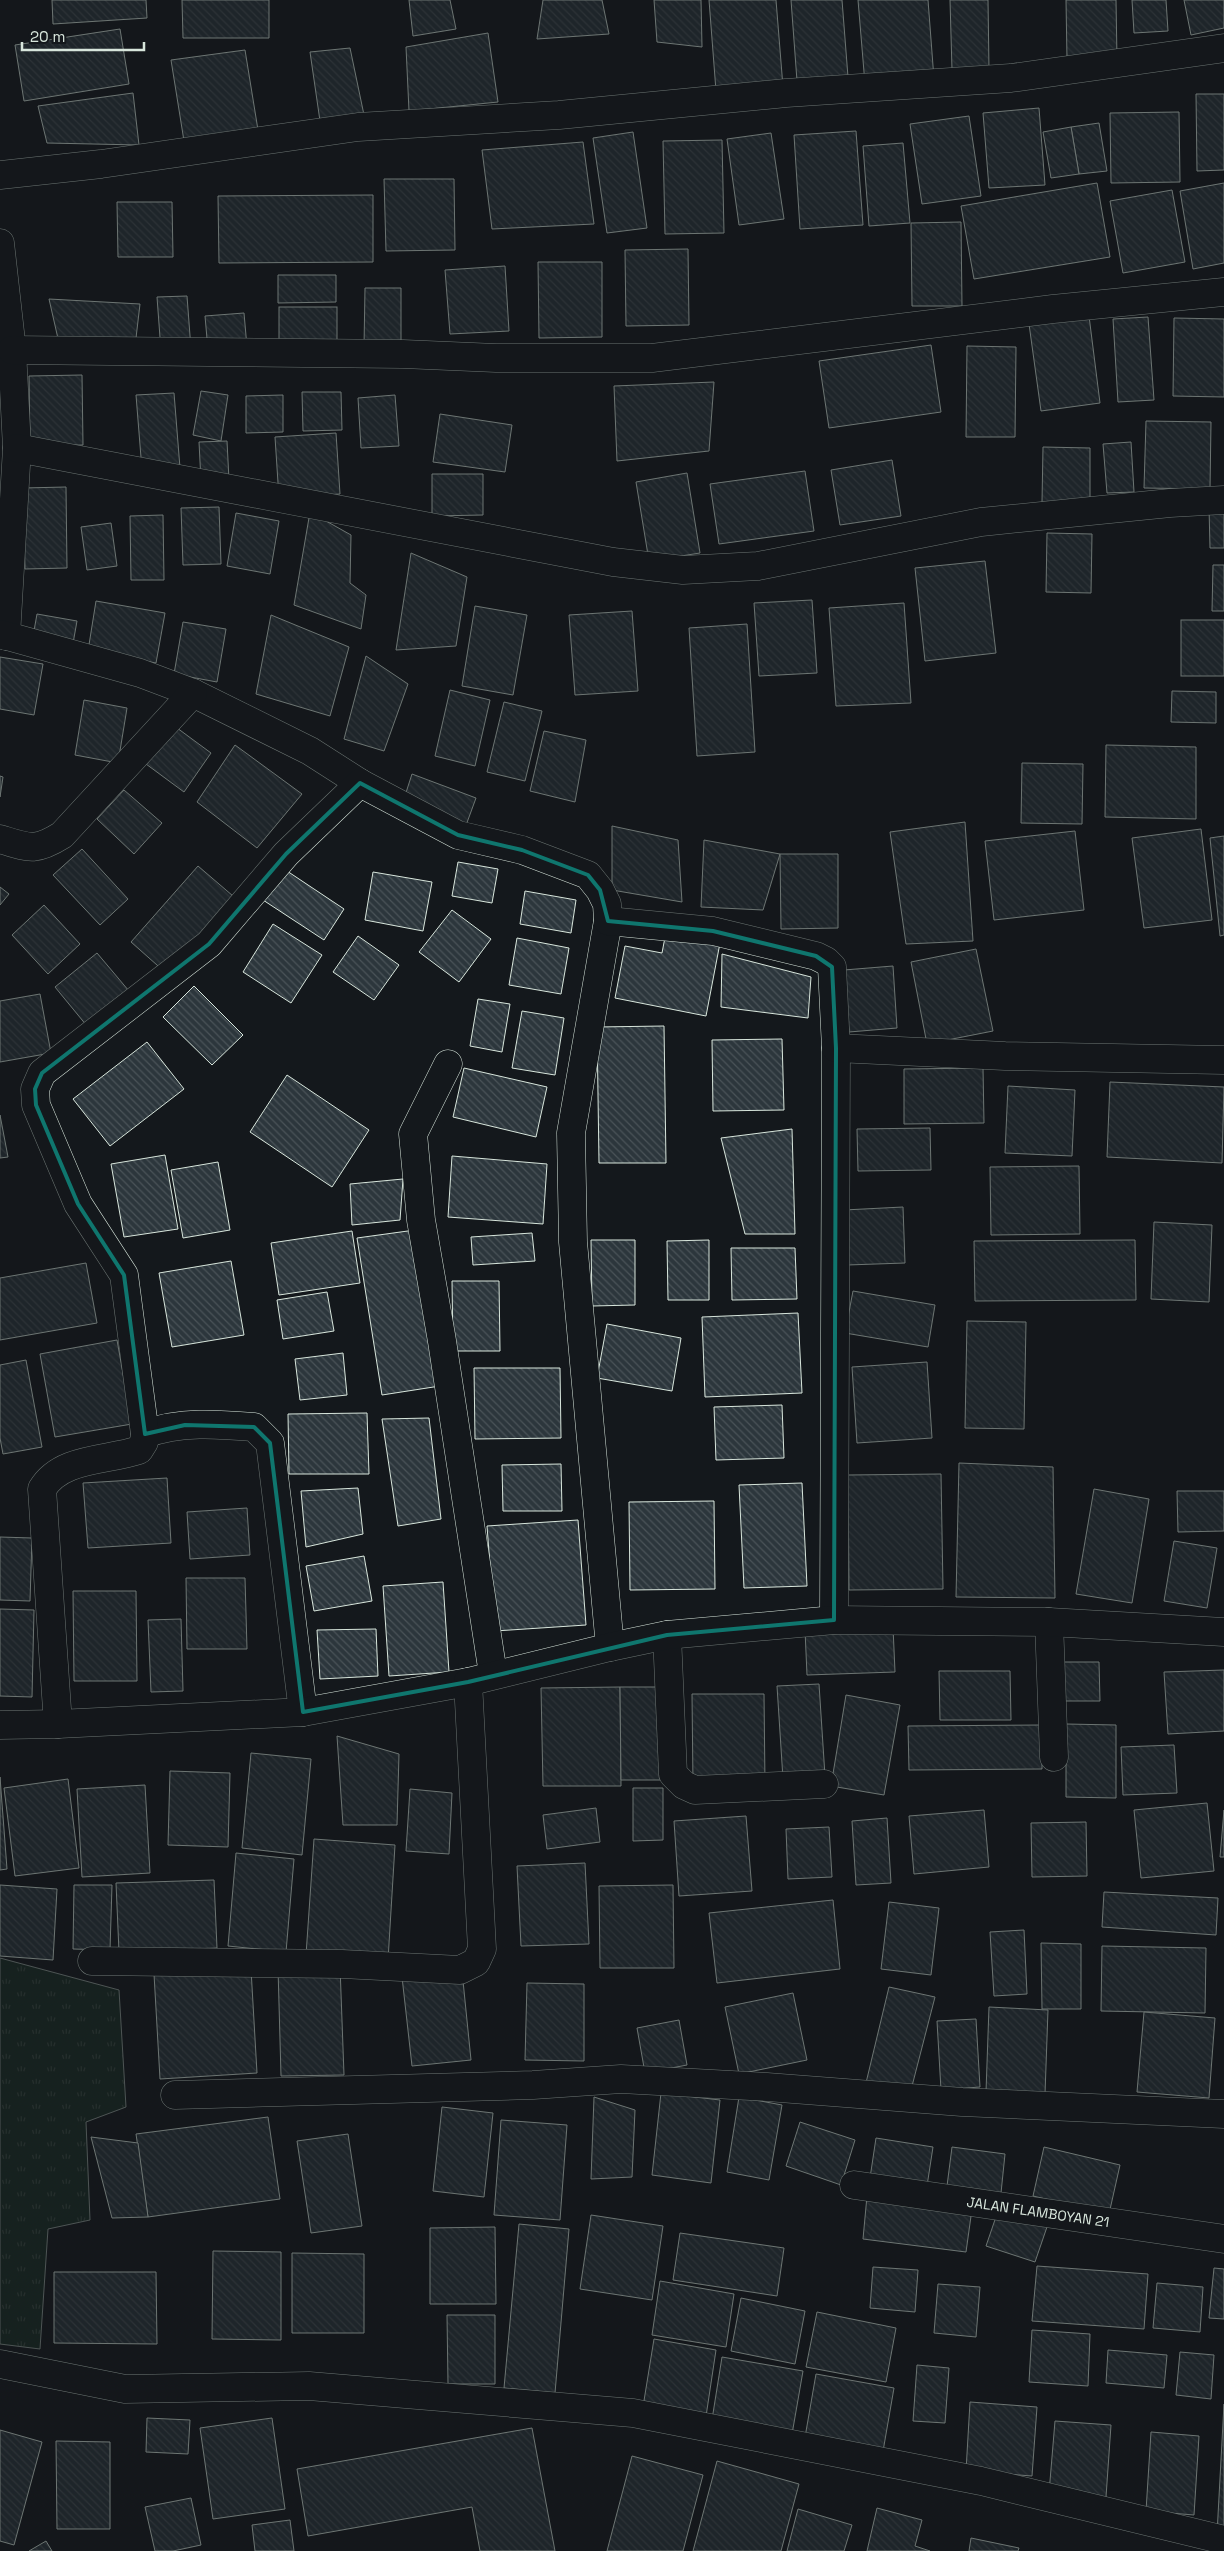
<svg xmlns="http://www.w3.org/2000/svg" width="1224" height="2551" font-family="'Space Grotesk',sans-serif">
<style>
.grass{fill:url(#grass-tufts);stroke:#939e99}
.building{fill:url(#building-back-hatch);stroke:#d8e6dc}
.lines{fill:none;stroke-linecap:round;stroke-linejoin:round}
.minor-casing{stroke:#d8e6dc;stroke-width:29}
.minor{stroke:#14181c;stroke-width:28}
.marked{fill:none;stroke:#0f766e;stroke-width:4;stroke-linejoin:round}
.labels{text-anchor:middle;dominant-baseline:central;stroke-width:4;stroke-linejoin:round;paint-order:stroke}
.street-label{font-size:14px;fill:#d8e6dc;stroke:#14181c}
</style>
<defs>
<pattern id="grass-tufts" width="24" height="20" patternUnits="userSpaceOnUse" patternTransform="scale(1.25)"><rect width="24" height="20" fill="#1a2d24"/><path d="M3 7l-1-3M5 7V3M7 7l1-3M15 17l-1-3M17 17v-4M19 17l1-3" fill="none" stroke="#3b4b43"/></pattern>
<pattern id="building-back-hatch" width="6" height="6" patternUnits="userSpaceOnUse" patternTransform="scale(1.25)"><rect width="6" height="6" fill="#2c363c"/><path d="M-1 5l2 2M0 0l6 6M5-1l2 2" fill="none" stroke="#4a5358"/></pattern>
</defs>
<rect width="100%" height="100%" fill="#14181c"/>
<!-- grass -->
<polygon class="grass" points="0,1958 119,1990 126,2107 86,2122 90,2220 48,2229 40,2349 0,2344"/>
<!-- building -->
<g class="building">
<polygon points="52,0 146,0 147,18 53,24"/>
<polygon points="182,0 269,0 269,38 183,38"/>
<polygon points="409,0 450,0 456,29 413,36"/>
<polygon points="543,0 602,0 609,34 537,39"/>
<polygon points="654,0 701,0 702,47 657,42"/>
<polygon points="709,0 776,0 783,87 716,91"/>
<polygon points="791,0 842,0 848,77 797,81"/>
<polygon points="858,0 928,0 934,79 865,84"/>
<polygon points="950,0 988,0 989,70 952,70"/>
<polygon points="1066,0 1116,0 1117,60 1067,60"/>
<polygon points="1132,0 1166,0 1168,31 1134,33"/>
<polygon points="1184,0 1224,0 1224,28 1191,35"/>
<polygon points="120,29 129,84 24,101 15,45"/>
<polygon points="488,33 498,102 409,111 406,47"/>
<polygon points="350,48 364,115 320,121 310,52"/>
<polygon points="245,50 258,130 184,141 171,60"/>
<polygon points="133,93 139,145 47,143 38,106"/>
<polygon points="1196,94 1224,94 1224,170 1197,171"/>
<polygon points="1039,108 1045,185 989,188 983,113"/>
<polygon points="1179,112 1180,182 1111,183 1110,113"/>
<polygon points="969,116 981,196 922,204 910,124"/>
<polygon points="1099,123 1107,171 1079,174 1071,127"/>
<polygon points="1071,127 1079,174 1051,178 1043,132"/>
<polygon points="856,131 863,225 800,229 794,135"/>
<polygon points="633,132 647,228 607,233 593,138"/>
<polygon points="771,133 784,219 739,225 727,139"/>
<polygon points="722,140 724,233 665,234 663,141"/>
<polygon points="583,142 594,224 492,229 482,150"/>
<polygon points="903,143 910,223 869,226 863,146"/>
<polygon points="384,179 454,179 455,250 386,251"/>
<polygon points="1097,183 1110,257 974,279 961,206"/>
<polygon points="1224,183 1224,263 1193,269 1180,191"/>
<polygon points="1172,190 1185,262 1123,273 1110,201"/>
<polygon points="373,195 373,262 219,263 218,196"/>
<polygon points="117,202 172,202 173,257 118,257"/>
<polygon points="961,222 962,306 912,306 911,223"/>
<polygon points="688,249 689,325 626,326 625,250"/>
<polygon points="538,262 602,262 602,337 539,338"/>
<polygon points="505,266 509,331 450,334 445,270"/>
<polygon points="278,275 336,275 336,302 278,303"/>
<polygon points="365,288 401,288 401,347 364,347"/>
<polygon points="187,296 191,349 161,351 157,297"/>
<polygon points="49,299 140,304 136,338 59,343"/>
<rect x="279" y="307" width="58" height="36"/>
<polygon points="244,313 247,347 208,350 205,316"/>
<polygon points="1089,316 1100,403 1041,411 1029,324"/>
<polygon points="1148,317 1154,400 1118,402 1113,319"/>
<polygon points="1174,318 1224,319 1224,397 1173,396"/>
<polygon points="931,345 941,412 829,428 819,361"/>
<polygon points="967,346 1016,347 1015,437 966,437"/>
<polygon points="82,375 83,445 30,446 29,376"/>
<polygon points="714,382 709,451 617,461 614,386"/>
<polygon points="201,391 228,395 221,441 193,435"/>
<polygon points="302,392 341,392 342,430 303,431"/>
<polygon points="174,393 180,468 142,470 136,395"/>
<polygon points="283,395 283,432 246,433 246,396"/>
<polygon points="395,395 399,446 361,448 358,398"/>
<polygon points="440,414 512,425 505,472 433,462"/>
<polygon points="1146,421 1211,422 1210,489 1144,488"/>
<polygon points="336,433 340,494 279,498 275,437"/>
<polygon points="227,441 229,480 201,481 199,442"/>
<polygon points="1131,442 1134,492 1107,493 1103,444"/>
<polygon points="1043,447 1090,448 1090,502 1042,502"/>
<polygon points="892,460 901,516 840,525 831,470"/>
<polygon points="805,471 814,531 719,544 710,484"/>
<polygon points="687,473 700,553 649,561 636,482"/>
<polygon points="432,474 483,474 483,515 432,516"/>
<polygon points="66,487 67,568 25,569 23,488"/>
<polygon points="219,507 221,564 183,565 181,508"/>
<polygon points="1209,507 1224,507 1224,548 1210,548"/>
<polygon points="310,512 351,535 350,583 366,595 361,629 294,605"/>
<polygon points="236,513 279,521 270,574 227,566"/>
<polygon points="163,515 164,580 131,580 130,516"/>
<polygon points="111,523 117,566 87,570 81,527"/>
<polygon points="1047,533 1092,534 1091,593 1046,592"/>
<polygon points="411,553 467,577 456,646 396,650"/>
<polygon points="985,561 996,653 925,661 915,568"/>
<polygon points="1213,565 1224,565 1224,611 1212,611"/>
<polygon points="812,600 817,673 759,676 754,603"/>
<polygon points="96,601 165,613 156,663 88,651"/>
<polygon points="904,603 911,703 836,706 829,608"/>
<polygon points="475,606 527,615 513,695 462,686"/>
<polygon points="632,611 638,691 575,695 569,615"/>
<polygon points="37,614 77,621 72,649 32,642"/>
<polygon points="271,615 349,647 330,716 256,694"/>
<rect x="1181" y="620" width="43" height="56"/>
<polygon points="183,622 226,629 217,682 174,674"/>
<polygon points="747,624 755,752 697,756 689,628"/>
<polygon points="366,656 408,684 384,751 344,739"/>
<polygon points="0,657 43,664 34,715 0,709"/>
<polygon points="450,690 490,700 475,766 435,756"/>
<polygon points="1172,691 1216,692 1216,723 1171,722"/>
<polygon points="84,700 127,708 118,763 75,755"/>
<polygon points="504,702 542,711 525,781 487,772"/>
<polygon points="173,725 211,753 184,792 146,764"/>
<polygon points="544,731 586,740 575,802 530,791"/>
<polygon points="235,745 302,794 257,848 197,802"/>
<polygon points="1106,745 1196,747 1196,819 1105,817"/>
<polygon points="1022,763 1083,764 1082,824 1021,823"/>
<polygon points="412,774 476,798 465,828 402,805"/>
<polygon points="0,776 3,777 0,797"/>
<polygon points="124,790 162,823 134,854 97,819"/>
<polygon points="965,822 973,941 906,944 890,832"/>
<polygon points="612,826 678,840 682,902 612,890"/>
<polygon points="1201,829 1212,920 1144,928 1132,838"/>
<polygon points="1075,831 1084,910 994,920 985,841"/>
<polygon points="1224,836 1224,935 1220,936 1210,838"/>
<polygon points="704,840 780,854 763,910 701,907"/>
<polygon points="82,849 128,899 100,925 53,875"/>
<polygon points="780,854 838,854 838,928 781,929"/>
<polygon points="458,862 498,869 492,903 452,896"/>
<polygon points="198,866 233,896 166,973 131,942"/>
<polygon points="284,869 344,909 324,940 263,900"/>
<polygon points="373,872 432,882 423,931 365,920"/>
<polygon points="0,887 9,894 0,905"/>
<polygon points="525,891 576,900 571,933 520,924"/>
<polygon points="44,905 80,944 48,974 12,935"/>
<polygon points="452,910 491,939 459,982 419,952"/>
<polygon points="273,924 322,955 291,1003 243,972"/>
<polygon points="666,932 720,943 706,1016 615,998 625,946 662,953"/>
<polygon points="358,936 399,965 374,1000 333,972"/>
<polygon points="517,938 569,948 561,994 509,985"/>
<polygon points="976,949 993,1031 927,1044 911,962"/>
<polygon points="97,953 129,991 87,1026 55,987"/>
<polygon points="722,954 811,977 808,1018 721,1007"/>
<polygon points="893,966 897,1028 849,1032 844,970"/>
<polygon points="194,986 243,1035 212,1065 163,1017"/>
<polygon points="40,994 51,1053 0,1062 0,1001"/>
<polygon points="478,999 510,1004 502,1052 470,1046"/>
<polygon points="522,1011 564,1018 555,1075 512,1068"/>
<polygon points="664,1026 666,1163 599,1163 597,1027"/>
<polygon points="782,1039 784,1110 713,1111 712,1040"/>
<polygon points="147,1042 184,1089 110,1146 73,1099"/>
<polygon points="464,1068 547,1087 536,1137 453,1117"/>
<polygon points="983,1068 984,1123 904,1124 904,1069"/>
<polygon points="287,1075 369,1130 332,1187 250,1132"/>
<polygon points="1110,1082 1224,1087 1222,1163 1107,1157"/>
<polygon points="1008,1086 1075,1090 1072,1156 1005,1153"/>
<polygon points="0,1115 8,1157 0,1158"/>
<polygon points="930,1128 931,1170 858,1171 857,1129"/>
<polygon points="792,1129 795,1234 745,1234 721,1138"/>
<polygon points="165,1155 178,1229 124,1237 111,1164"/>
<polygon points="452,1156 547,1164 543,1224 448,1217"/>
<polygon points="218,1162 230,1230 183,1238 171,1170"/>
<polygon points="1079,1166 1080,1234 991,1235 990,1167"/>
<polygon points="403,1179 400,1220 352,1225 350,1184"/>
<polygon points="903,1207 905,1263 847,1265 844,1210"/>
<polygon points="1154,1222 1212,1225 1209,1302 1151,1299"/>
<polygon points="415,1230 440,1386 382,1395 357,1238"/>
<polygon points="352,1231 360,1283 279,1295 271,1243"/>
<polygon points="532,1233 535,1261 473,1265 471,1237"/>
<polygon points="591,1240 635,1240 635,1305 592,1306"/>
<polygon points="709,1240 709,1300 668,1300 667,1241"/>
<polygon points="1135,1240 1136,1300 975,1301 974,1241"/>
<polygon points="731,1248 795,1248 797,1299 732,1300"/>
<polygon points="231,1261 244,1335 172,1347 159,1273"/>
<polygon points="86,1263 97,1323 0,1340 0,1278"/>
<polygon points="452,1281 499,1281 500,1351 453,1351"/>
<polygon points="853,1291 935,1305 928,1347 845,1333"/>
<polygon points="327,1292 334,1331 283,1339 277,1300"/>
<polygon points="798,1313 802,1393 705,1397 702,1317"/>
<polygon points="967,1321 1026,1322 1024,1429 965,1428"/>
<polygon points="607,1324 681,1338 672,1391 597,1378"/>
<polygon points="117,1340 132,1424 55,1437 40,1354"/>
<polygon points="343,1353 347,1395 300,1400 295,1359"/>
<polygon points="26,1360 42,1447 3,1454 0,1438 0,1365"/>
<polygon points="927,1362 932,1438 857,1443 852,1367"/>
<polygon points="474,1368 560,1368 561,1438 475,1439"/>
<polygon points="782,1405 784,1458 716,1460 714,1407"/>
<polygon points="367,1413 369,1474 289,1474 288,1414"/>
<polygon points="429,1418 441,1519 398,1526 382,1419"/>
<polygon points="959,1463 1053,1467 1055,1598 956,1597"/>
<polygon points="561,1464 562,1511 503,1511 502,1465"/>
<polygon points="941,1474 943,1589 849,1590 848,1475"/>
<polygon points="167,1478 171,1543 88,1548 83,1483"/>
<polygon points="802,1483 807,1586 744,1588 739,1485"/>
<polygon points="358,1488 363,1534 306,1547 301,1491"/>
<polygon points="1094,1489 1149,1499 1132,1603 1076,1594"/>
<polygon points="1177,1491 1224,1491 1224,1531 1178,1532"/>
<polygon points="714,1501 715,1589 630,1590 629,1502"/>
<polygon points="247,1508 250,1555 190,1559 187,1512"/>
<polygon points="578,1520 586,1625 495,1631 487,1526"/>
<polygon points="0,1537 32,1538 30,1601 0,1600"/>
<polygon points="1174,1541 1217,1548 1207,1608 1164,1601"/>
<polygon points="364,1556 372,1601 314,1611 306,1566"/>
<polygon points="186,1578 245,1578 247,1649 187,1649"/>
<polygon points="443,1582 449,1672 389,1676 383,1586"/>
<polygon points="73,1591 136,1591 137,1681 74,1681"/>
<polygon points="0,1609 34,1610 32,1697 0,1696"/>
<polygon points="181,1619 183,1691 151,1692 148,1620"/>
<polygon points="893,1627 895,1672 807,1675 805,1630"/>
<polygon points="376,1629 378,1676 320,1679 317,1630"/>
<polygon points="1061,1662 1099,1662 1100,1701 1062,1701"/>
<polygon points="1224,1670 1224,1731 1168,1734 1164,1672"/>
<polygon points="939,1671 1010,1671 1011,1720 940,1720"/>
<polygon points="819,1684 825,1776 783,1779 777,1686"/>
<polygon points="620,1687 621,1786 543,1786 541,1688"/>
<polygon points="620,1687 662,1687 664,1780 621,1780"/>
<polygon points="692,1694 764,1694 765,1784 693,1784"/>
<polygon points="846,1695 900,1705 884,1795 831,1786"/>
<polygon points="1066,1724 1116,1725 1116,1798 1066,1797"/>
<polygon points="1042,1725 1042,1769 909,1770 908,1726"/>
<polygon points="337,1736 399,1754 397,1825 343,1825"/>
<polygon points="1174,1745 1177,1793 1123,1795 1121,1747"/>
<polygon points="251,1753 311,1759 302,1855 242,1848"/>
<polygon points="170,1771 230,1773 228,1847 168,1845"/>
<polygon points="0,1777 7,1869 0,1870"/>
<polygon points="68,1779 79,1868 15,1876 4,1788"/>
<polygon points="145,1785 150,1873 82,1877 77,1789"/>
<polygon points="633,1788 663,1788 663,1840 633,1841"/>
<polygon points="410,1789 452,1793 449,1854 406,1851"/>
<polygon points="1207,1803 1214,1871 1141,1878 1134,1810"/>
<polygon points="596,1808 600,1842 547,1849 543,1815"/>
<polygon points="984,1810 989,1867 914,1874 909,1816"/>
<polygon points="1224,1810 1224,1857 1220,1857"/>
<polygon points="746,1816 752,1891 679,1896 674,1821"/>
<polygon points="887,1818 891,1883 856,1885 852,1821"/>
<polygon points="1086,1822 1087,1876 1032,1877 1031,1823"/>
<polygon points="829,1827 832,1877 788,1879 786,1829"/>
<polygon points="314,1839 395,1845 388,1960 306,1955"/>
<polygon points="236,1853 294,1859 286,1952 228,1946"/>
<polygon points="585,1863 589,1944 521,1946 517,1866"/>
<polygon points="214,1880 217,1948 119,1952 116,1883"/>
<polygon points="0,1885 57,1889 53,1960 0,1956"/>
<polygon points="74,1885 112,1885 110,1950 73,1949"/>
<polygon points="673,1885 674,1968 600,1968 599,1886"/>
<polygon points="1104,1892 1218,1898 1216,1935 1102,1927"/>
<polygon points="833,1900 840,1969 717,1983 709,1913"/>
<polygon points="889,1902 939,1908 931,1975 881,1969"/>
<polygon points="1024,1930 1027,1994 994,1996 990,1932"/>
<polygon points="1041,1943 1081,1944 1081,2009 1042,2009"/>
<polygon points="1102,1946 1206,1948 1205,2013 1101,2011"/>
<polygon points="340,1966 344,2075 281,2076 278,1968"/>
<polygon points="251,1969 257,2073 160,2079 154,1974"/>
<polygon points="462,1971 471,2060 412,2066 402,1977"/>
<polygon points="527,1983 584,1984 584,2061 525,2060"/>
<polygon points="889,1987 935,1997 911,2090 865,2087"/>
<polygon points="793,1993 807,2060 739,2074 725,2007"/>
<polygon points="989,2007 1048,2010 1045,2094 986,2092"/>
<polygon points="1144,2012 1215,2018 1209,2098 1137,2092"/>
<polygon points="976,2019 980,2087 941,2090 937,2021"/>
<polygon points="679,2020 687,2065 645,2073 637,2028"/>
<polygon points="661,2093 720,2100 711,2183 652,2175"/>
<polygon points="594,2097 635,2110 632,2177 591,2179"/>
<polygon points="739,2097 782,2105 769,2180 727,2172"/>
<polygon points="442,2107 493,2113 484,2197 433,2191"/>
<polygon points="268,2117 280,2199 148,2217 136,2134"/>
<polygon points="501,2120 567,2125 560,2220 494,2215"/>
<polygon points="800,2122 855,2140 841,2185 786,2166"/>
<polygon points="348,2134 362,2226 311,2233 297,2141"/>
<polygon points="91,2137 138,2143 148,2217 112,2218"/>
<polygon points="876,2138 933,2147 927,2186 870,2178"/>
<polygon points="952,2147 1005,2154 1001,2193 947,2186"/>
<polygon points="1044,2147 1120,2165 1109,2214 1033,2196"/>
<polygon points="867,2196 972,2209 966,2252 863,2239"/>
<polygon points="999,2208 1048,2224 1035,2262 986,2246"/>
<polygon points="591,2215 663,2226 652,2300 580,2289"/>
<polygon points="519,2224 569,2229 555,2393 504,2388"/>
<polygon points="495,2227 496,2304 430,2304 430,2228"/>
<polygon points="680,2233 784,2248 777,2296 673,2280"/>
<polygon points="213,2251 281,2252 281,2340 212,2339"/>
<polygon points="292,2253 364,2254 364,2333 292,2333"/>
<polygon points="1037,2266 1148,2274 1144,2329 1032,2321"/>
<polygon points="873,2267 918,2270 915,2312 870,2308"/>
<polygon points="1214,2268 1224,2269 1224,2319 1209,2318"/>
<polygon points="54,2272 156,2272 157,2344 54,2343"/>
<polygon points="660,2281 734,2294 726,2347 652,2335"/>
<polygon points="1157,2283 1203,2287 1200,2332 1153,2328"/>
<polygon points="938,2284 980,2287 976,2337 934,2333"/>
<polygon points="741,2298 805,2311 795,2364 731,2351"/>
<polygon points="817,2312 896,2328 886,2382 806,2367"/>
<polygon points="447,2315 495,2315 495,2384 448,2384"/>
<polygon points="1032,2330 1090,2334 1088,2386 1029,2382"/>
<polygon points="654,2339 716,2350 705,2423 642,2413"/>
<polygon points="1108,2350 1167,2355 1164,2388 1106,2383"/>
<polygon points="1180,2352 1214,2355 1211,2399 1176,2395"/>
<polygon points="722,2357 803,2371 791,2440 711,2426"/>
<polygon points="917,2365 949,2368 945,2423 913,2421"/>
<polygon points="816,2374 894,2388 882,2457 804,2443"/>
<polygon points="970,2402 1037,2407 1032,2476 966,2471"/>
<polygon points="1224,2404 1224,2534 1217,2534"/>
<polygon points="147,2418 190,2420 188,2454 146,2452"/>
<polygon points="272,2418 285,2509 213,2519 200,2428"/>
<polygon points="1055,2421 1111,2425 1106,2497 1049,2493"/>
<polygon points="532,2428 555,2551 480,2551 472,2507 308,2536 297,2469"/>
<polygon points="0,2430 42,2442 14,2545 0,2541"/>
<polygon points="1151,2432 1199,2436 1194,2515 1146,2511"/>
<polygon points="56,2441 110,2442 110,2529 57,2529"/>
<polygon points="632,2456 703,2475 683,2551 607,2551"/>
<polygon points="717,2461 799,2484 781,2551 693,2551"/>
<polygon points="191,2498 201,2545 173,2551 155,2551 145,2507"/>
<polygon points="877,2508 922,2520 915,2546 930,2551 867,2551"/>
<polygon points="798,2509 852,2525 844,2551 787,2551"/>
<polygon points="290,2520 294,2551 255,2551 252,2525"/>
<polygon points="971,2538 1019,2548 1018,2551 969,2551"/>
<polygon points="46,2541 52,2551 29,2551"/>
</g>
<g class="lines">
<defs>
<g id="minor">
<polyline points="0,175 101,164 358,127 559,115 786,93 1011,78 1224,48"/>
<polyline points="0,243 12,350 17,448 6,636"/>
<polyline points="12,350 403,354 496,358 652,358 1053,309 1224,292"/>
<polyline points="17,448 613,562 683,570 758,566 981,522 1170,503 1224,500"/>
<polyline points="0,634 140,673 193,693 310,751 360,783 458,835 522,850 588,875 600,890 607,904 608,921 571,1133 573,1242 610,1647"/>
<path d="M0 839C29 848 35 852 62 835L193 693"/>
<polyline points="608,921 713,931 816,956 826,961 832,967 836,1048 834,1620"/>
<polyline points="836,1048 1005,1056 1224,1060"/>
<polyline points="448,1064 413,1134 421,1220 442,1341 493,1674"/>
<path d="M145 1434C180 1421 218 1424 254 1427L270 1443 303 1712"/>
<polyline points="1049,1622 1054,1757"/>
<polyline points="667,1635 673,1774 684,1785 695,1790 824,1784"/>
<path d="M58 1724 42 1489C61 1457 107 1461 139 1450L144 1442 145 1434 124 1275 78 1204 36 1105 35 1089 42 1073 209 944 286 854 360 783"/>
<polyline points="0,1725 58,1724 303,1712 468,1682 610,1647 667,1635 834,1620 1049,1622 1224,1632"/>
<polyline points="92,1961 342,1964 460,1970 476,1962 482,1949 468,1682"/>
<polyline points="175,2095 533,2085 621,2079 767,2087 962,2102 1224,2114"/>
<path id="s1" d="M854 2185 1224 2239"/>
<polyline points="0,2364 125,2389 309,2386 633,2413 981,2481 1224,2540"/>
</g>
</defs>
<!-- minor casing -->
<use href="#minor" class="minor-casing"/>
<!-- minor -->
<use href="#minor" class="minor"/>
</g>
<!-- marked area -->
<path d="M0 0H1224V2551H0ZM360 783 458 835 522 850 588 875 600 890 608 921 713 931 816 956 832 967 836 1048 834 1620 667 1635 468 1682 303 1712 270 1443 254 1427 185 1425 145 1434 124 1275 78 1204 36 1105 35 1089 42 1073 209 944 286 854Z" fill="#14181c" fill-opacity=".55" fill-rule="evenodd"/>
<path class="marked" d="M360 783 458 835 522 850 588 875 600 890 608 921 713 931 816 956 832 967 836 1048 834 1620 667 1635 468 1682 303 1712 270 1443 254 1427 185 1425 145 1434 124 1275 78 1204 36 1105 35 1089 42 1073 209 944 286 854Z"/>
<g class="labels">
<!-- street labels -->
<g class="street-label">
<text stroke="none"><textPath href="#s1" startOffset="186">JALAN FLAMBOYAN 21</textPath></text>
</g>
</g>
<!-- scale -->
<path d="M22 42v8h122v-8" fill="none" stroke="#d8e6dc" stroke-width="2.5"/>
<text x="30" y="42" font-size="15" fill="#d8e6dc" stroke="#14181c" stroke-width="4" paint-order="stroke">20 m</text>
</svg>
